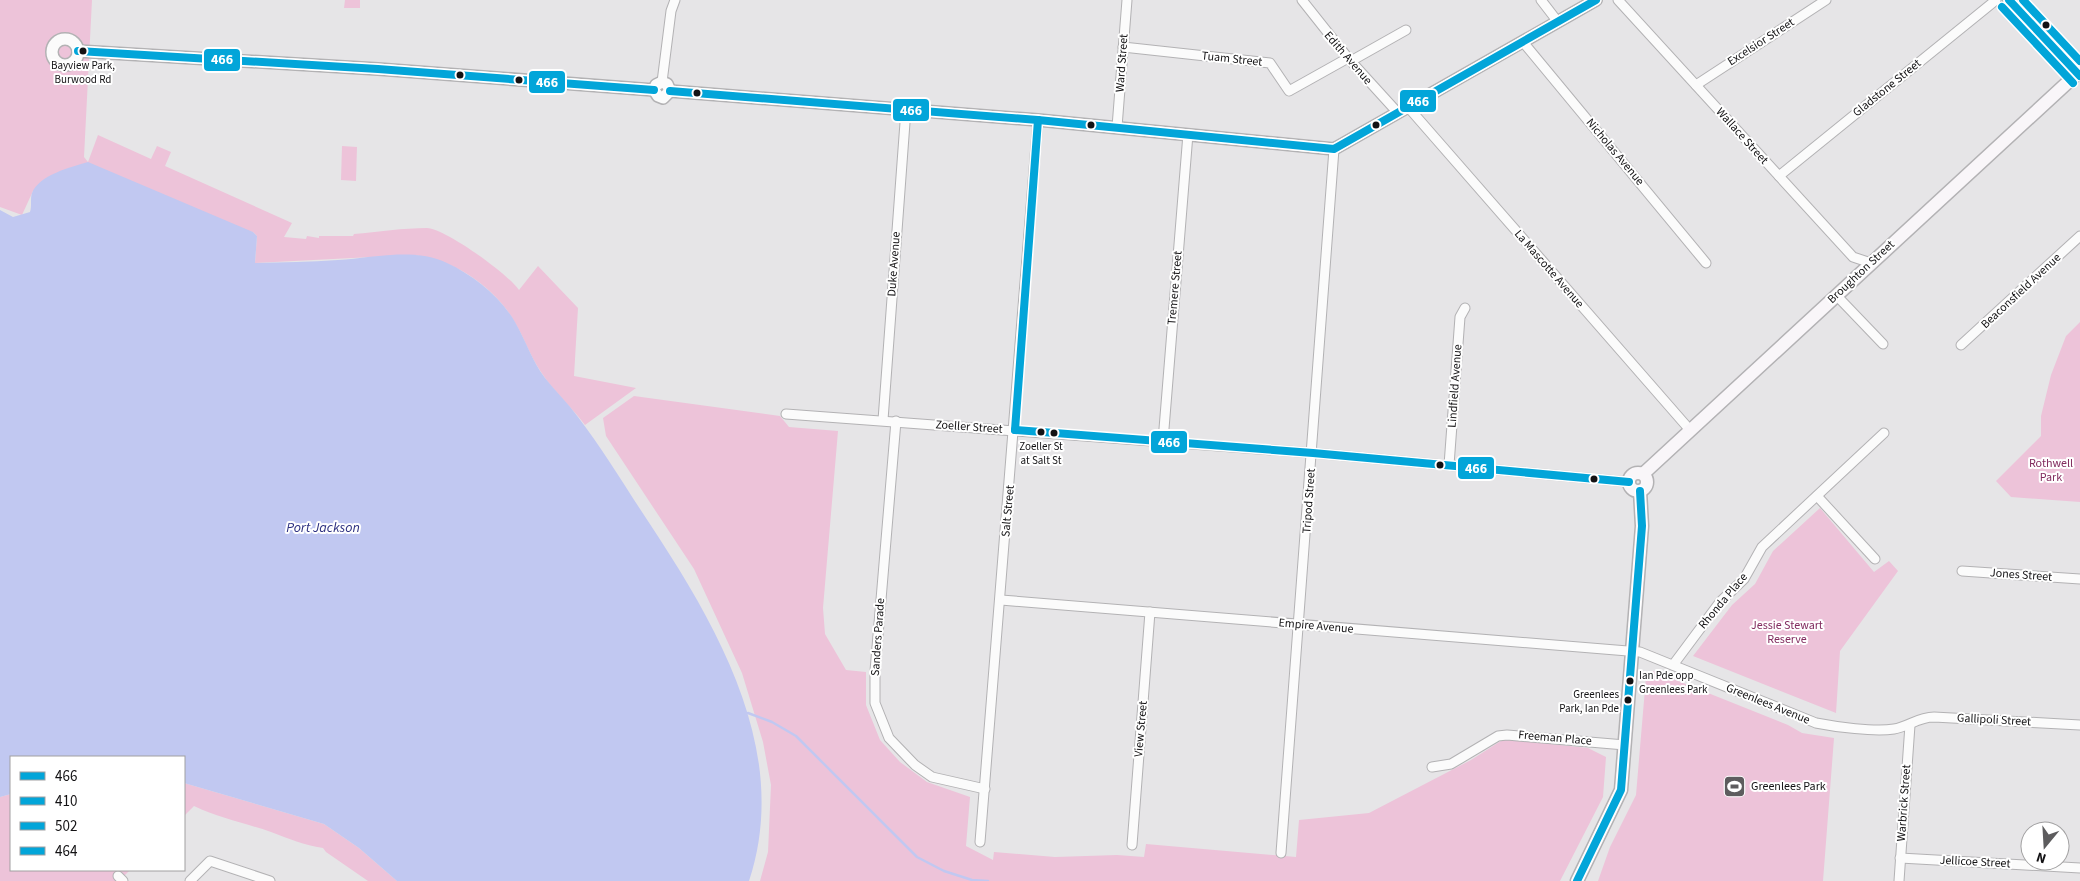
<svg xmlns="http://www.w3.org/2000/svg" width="2080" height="881" font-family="'Source Sans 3',sans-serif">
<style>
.green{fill:#edc3d9}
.water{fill:#c1c8f1}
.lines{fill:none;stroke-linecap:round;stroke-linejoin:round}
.stream{stroke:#c1c8f1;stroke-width:2.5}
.minor-casing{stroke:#b3b2b4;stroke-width:11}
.tertiary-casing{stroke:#b3b2b4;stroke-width:14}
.secondary-casing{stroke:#b3b2b4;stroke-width:15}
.minor{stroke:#fbfbfb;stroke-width:9}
.tertiary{stroke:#fbfbfb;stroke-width:11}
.secondary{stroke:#f9f6f9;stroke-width:12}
.bus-1-casing{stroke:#fff;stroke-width:11}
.bus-2-casing{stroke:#fff;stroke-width:11}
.bus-3-casing{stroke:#fff;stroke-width:11}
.bus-4-casing{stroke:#fff;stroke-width:11}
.bus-1{stroke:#02a5d9;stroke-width:8}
.bus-2{stroke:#02a5d9;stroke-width:8}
.bus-3{stroke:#02a5d9;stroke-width:8}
.bus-4{stroke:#02a5d9;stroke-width:8}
.bus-dot{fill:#131214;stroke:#fff;stroke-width:2}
.labels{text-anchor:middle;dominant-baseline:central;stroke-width:4;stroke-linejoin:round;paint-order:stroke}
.bus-label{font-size:11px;fill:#131214;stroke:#fff}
.street-label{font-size:12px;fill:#131214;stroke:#fff}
.park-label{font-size:12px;fill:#822c5f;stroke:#fff}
.poi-label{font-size:12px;fill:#131214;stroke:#fff;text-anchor:start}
.water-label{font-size:14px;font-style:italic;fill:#2d3080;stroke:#fff}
.line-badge{stroke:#fff;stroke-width:2}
.badge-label{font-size:14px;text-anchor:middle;font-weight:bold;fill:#fff}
</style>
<rect width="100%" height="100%" fill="#e6e5e7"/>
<!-- green -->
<g class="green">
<path d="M0 0H92L84 157 88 162 98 135 151 159 157 146 171 152 165 166 292 223 284 237 306 239 307 236 319 238V236H353L354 234C378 232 403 228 427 228 446 229 508 274 519 290L538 266 578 308 574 376 636 388 585 425C571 406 553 391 541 372 530 356 524 337 514 321 494 286 452 258 411 255L255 263 257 236 253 232 33 191 22 215 0 207Z"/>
<polygon points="345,0 360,0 360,8 344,8"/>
<polygon points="342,146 357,147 356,181 341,180"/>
<polygon points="2080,322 2080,502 2011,497 1996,481 2041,436 2041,416 2051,375 2066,336"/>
<polygon points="634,396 780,416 789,427 838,431 823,608 825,634 846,670 866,672 866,705 880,740 900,762 927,782 970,797 966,846 993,860 994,852 1055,857 1117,855 1144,857 1146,844 1296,857 1299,820 1369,813 1471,760 1504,739 1588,748 1606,757 1603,797 1560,881 760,881 768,852 771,785 763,742 742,673 694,569 606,436 603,418"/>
<polygon points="1820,508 1874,572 1889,561 1898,571 1840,651 1836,713 1693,656 1732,605 1755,584 1773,551"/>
<polygon points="1653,671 1788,725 1802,733 1834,738 1823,881 1598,881 1610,847 1636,795 1646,677"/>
<path d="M184 783 324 824 359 848 397 881H368L326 852 323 848C304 845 289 839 271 832 245 823 219 818 194 806L184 816Z"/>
<polygon points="11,794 11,870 130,870 119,881 0,881 0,797"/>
</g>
<!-- water -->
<path class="water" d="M88 162 253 232 257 236 255 263C283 262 310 262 338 260 372 258 415 247 447 263 473 275 500 296 515 322 526 341 532 361 545 378 556 392 568 403 578 417 601 447 621 480 642 512 713 619 793 748 749 881H397L359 848 324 824 184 783V757H11V794L0 797V210L13 217 30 212C32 206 30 199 32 193 39 175 71 167 88 162Z"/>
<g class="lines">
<!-- stream -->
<polyline class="stream" points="748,713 772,722 796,736 917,857 944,871 972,880 988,881"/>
<defs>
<g id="minor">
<polyline points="1302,0 1348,58 1398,113"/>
<polyline points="1541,0 1558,22"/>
<polyline points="1618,0 1853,257 1871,263"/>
<polyline points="1523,42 1706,263"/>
<polyline points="1123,47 1270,63 1289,91 1348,58"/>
<polyline points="1351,61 1406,30"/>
<polyline points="662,82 671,11 675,0"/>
<polyline points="1696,85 1826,0"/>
<polyline points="1408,107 1690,430"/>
<polyline points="1117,127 1127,0"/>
<polyline points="1779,176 1996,0"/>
<polyline points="1836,295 1883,344"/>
<polyline points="1961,345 2080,236"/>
<polyline points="786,414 1313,453 1629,482"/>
<polyline points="883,420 906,109"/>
<polyline points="896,421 875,671 875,703 889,738 915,765 932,777 985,789"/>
<polyline points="1163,441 1188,134"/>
<polyline points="1449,465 1460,317 1465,308"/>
<polyline points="1817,496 1875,559"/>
<polyline points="1962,571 2080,579"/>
<path d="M1001 600 1640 652 1816 723C1836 727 1874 732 1894 729 1908 727 1918 717 1934 717L2080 725"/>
<polyline points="1673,665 1720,602 1744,579 1762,547 1884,433"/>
<polyline points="1432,767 1451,764 1498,736 1507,735 1625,745"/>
<polyline points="980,842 1038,120"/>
<polyline points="1132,845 1150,612"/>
<polyline points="1281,853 1334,149"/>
<polyline points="1900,858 2080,868"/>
<polyline points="118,876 123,881"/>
<polyline points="190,881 210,861 270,881"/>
<polyline points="1899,881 1910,725"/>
</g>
<g id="tertiary">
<circle cx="65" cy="52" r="13"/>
<polyline points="78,51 378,69 654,90"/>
<polyline points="654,90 656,85 662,82 667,84 670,91"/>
<polyline points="654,90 658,96 663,98 670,91"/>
<polyline points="670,91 1038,120 1334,149 1596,0"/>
</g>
<g id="secondary">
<polyline points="2009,0 2078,73"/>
<circle cx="1638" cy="482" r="9"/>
<polyline points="1643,474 2080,71"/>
<polyline points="1577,881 1621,790 1642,526 1640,491"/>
</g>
</defs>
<!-- minor casing -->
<use href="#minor" class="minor-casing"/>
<!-- tertiary casing -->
<use href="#tertiary" class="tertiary-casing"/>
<!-- secondary casing -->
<use href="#secondary" class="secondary-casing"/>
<!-- minor -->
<use href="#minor" class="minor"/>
<!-- tertiary -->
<use href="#tertiary" class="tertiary"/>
<!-- secondary -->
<use href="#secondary" class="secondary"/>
<defs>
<g id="bus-1">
<polyline points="78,51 378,69 654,90"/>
<polyline points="670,91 1038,120 1334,149 1596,0"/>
<polyline points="1015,430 1313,453 1629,482"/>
<polyline points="1015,430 1038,120"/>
<polyline points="1577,881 1621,790 1642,526 1640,491"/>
</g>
<polyline id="bus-2" points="2009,0 2080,76"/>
<polyline id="bus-3" points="2002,7 2073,83"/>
<polyline id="bus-4" points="2023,0 2080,61"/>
</defs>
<!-- bus-1 casing -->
<use href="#bus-1" class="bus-1-casing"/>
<!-- bus-2 casing -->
<use href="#bus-2" class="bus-2-casing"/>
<!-- bus-3 casing -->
<use href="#bus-3" class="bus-3-casing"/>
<!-- bus-4 casing -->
<use href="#bus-4" class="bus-4-casing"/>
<!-- bus-1 -->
<use href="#bus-1" class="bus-1"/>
<!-- bus-2 -->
<use href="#bus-2" class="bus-2"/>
<!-- bus-3 -->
<use href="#bus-3" class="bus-3"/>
<!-- bus-4 -->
<use href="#bus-4" class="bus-4"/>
</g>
<!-- icons -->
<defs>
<symbol id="stadium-square" viewBox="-11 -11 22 22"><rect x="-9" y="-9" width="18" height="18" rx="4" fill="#5d5c5e" stroke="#fff"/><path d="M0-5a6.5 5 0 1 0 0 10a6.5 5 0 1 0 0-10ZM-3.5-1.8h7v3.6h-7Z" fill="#fff"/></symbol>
</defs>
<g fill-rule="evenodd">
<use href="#stadium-square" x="1722" y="774" width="25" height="25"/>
</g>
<!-- markers -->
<g class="bus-dot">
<circle cx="2046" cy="25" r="4.5"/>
<circle cx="83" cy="51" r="4.5"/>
<circle cx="460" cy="75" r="4.5"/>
<circle cx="519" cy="80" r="4.5"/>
<circle cx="697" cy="93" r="4.5"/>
<circle cx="1091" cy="125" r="4.5"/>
<circle cx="1376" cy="125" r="4.5"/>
<circle cx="1041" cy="432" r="4.5"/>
<circle cx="1054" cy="433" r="4.5"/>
<circle cx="1440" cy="465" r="4.5"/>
<circle cx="1594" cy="479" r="4.5"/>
<circle cx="1630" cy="681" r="4.5"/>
<circle cx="1628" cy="700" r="4.5"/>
</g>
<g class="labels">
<!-- bus labels -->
<g class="bus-label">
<text x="83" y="65">Bayview Park,<tspan x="83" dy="14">Burwood Rd</tspan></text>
<text x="1041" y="446">Zoeller St<tspan x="1041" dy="14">at Salt St</tspan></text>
<text x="1639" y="675" text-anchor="start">Ian Pde opp<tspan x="1639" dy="14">Greenlees Park</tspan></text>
<text x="1619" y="694" text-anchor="end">Greenlees<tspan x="1619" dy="14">Park, Ian Pde</tspan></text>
</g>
<!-- street labels -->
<g class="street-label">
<text transform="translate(1761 42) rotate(-33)">Excelsior Street</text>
<text transform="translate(1348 58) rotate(49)">Edith Avenue</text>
<text transform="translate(1232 59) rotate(6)">Tuam Street</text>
<text transform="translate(1122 63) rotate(-86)">Ward Street</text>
<text transform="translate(1887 88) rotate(-39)">Gladstone Street</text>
<text transform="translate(1742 136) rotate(48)">Wallace Street</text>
<text transform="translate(1615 152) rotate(50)">Nicholas Avenue</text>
<text transform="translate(894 264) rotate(-86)">Duke Avenue</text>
<text transform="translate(1549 269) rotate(49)">La Mascotte Avenue</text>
<text transform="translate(1861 272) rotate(-43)">Broughton Street</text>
<text transform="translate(1175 288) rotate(-85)">Tremere Street</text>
<text transform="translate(2021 291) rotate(-43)">Beaconsfield Avenue</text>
<text transform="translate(1455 386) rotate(-86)">Lindfield Avenue</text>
<text transform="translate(969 427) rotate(4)">Zoeller Street</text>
<text transform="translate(1309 501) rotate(-86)">Tripod Street</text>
<text transform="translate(1008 511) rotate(-85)">Salt Street</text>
<text transform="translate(2021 575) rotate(4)">Jones Street</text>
<text transform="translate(1723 601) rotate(-50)">Rhonda Place</text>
<text transform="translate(1316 626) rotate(5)">Empire Avenue</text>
<text transform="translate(878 637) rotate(-86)">Sanders Parade</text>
<text transform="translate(1768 704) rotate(22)">Greenlees Avenue</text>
<text transform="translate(1994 720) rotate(3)">Gallipoli Street</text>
<text transform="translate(1141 729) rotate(-85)">View Street</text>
<text transform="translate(1555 738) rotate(5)">Freeman Place</text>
<text transform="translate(1904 803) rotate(-86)">Warbrick Street</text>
<text transform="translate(1975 862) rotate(3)">Jellicoe Street</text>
</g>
<!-- park labels -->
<g class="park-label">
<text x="2051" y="463">Rothwell<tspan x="2051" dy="14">Park</tspan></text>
<text x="1787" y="625">Jessie Stewart<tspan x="1787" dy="14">Reserve</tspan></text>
</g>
<!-- poi labels -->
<g class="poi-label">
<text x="1751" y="786">Greenlees Park</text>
</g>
<!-- water labels -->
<g class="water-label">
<text x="323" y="528">Port Jackson</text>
</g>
</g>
<g class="line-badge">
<rect x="203" y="48" width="38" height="24" rx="5" fill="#02a5d9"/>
<rect x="528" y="70" width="38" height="24" rx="5" fill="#02a5d9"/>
<rect x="1399" y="89" width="38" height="24" rx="5" fill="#02a5d9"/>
<rect x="892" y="98" width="38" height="24" rx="5" fill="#02a5d9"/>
<rect x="1150" y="430" width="38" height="24" rx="5" fill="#02a5d9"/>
<rect x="1457" y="456" width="38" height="24" rx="5" fill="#02a5d9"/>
</g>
<g class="badge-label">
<text x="222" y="64">466</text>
<text x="547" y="87">466</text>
<text x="1418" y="106">466</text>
<text x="911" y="115">466</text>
<text x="1169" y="447">466</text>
<text x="1476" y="473">466</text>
</g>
<!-- legend -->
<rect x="10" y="756" width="175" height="115" fill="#ffffff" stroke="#a1a0a1"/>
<rect x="20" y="772" width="25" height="8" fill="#02a5d9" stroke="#a1a0a1"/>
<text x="55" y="781" font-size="15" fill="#131214">466</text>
<rect x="20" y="797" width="25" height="8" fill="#02a5d9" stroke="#a1a0a1"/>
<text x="55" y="806" font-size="15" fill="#131214">410</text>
<rect x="20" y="822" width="25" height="8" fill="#02a5d9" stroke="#a1a0a1"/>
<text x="55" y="831" font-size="15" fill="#131214">502</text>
<rect x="20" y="847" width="25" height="8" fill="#02a5d9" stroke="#a1a0a1"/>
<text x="55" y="856" font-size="15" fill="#131214">464</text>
<!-- north arrow -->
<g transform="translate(2045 846) rotate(198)"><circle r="24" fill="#ffffff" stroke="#a1a0a1"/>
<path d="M0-4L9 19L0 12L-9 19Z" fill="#5d5c5e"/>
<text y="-8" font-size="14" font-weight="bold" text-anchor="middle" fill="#131214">N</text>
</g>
</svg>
